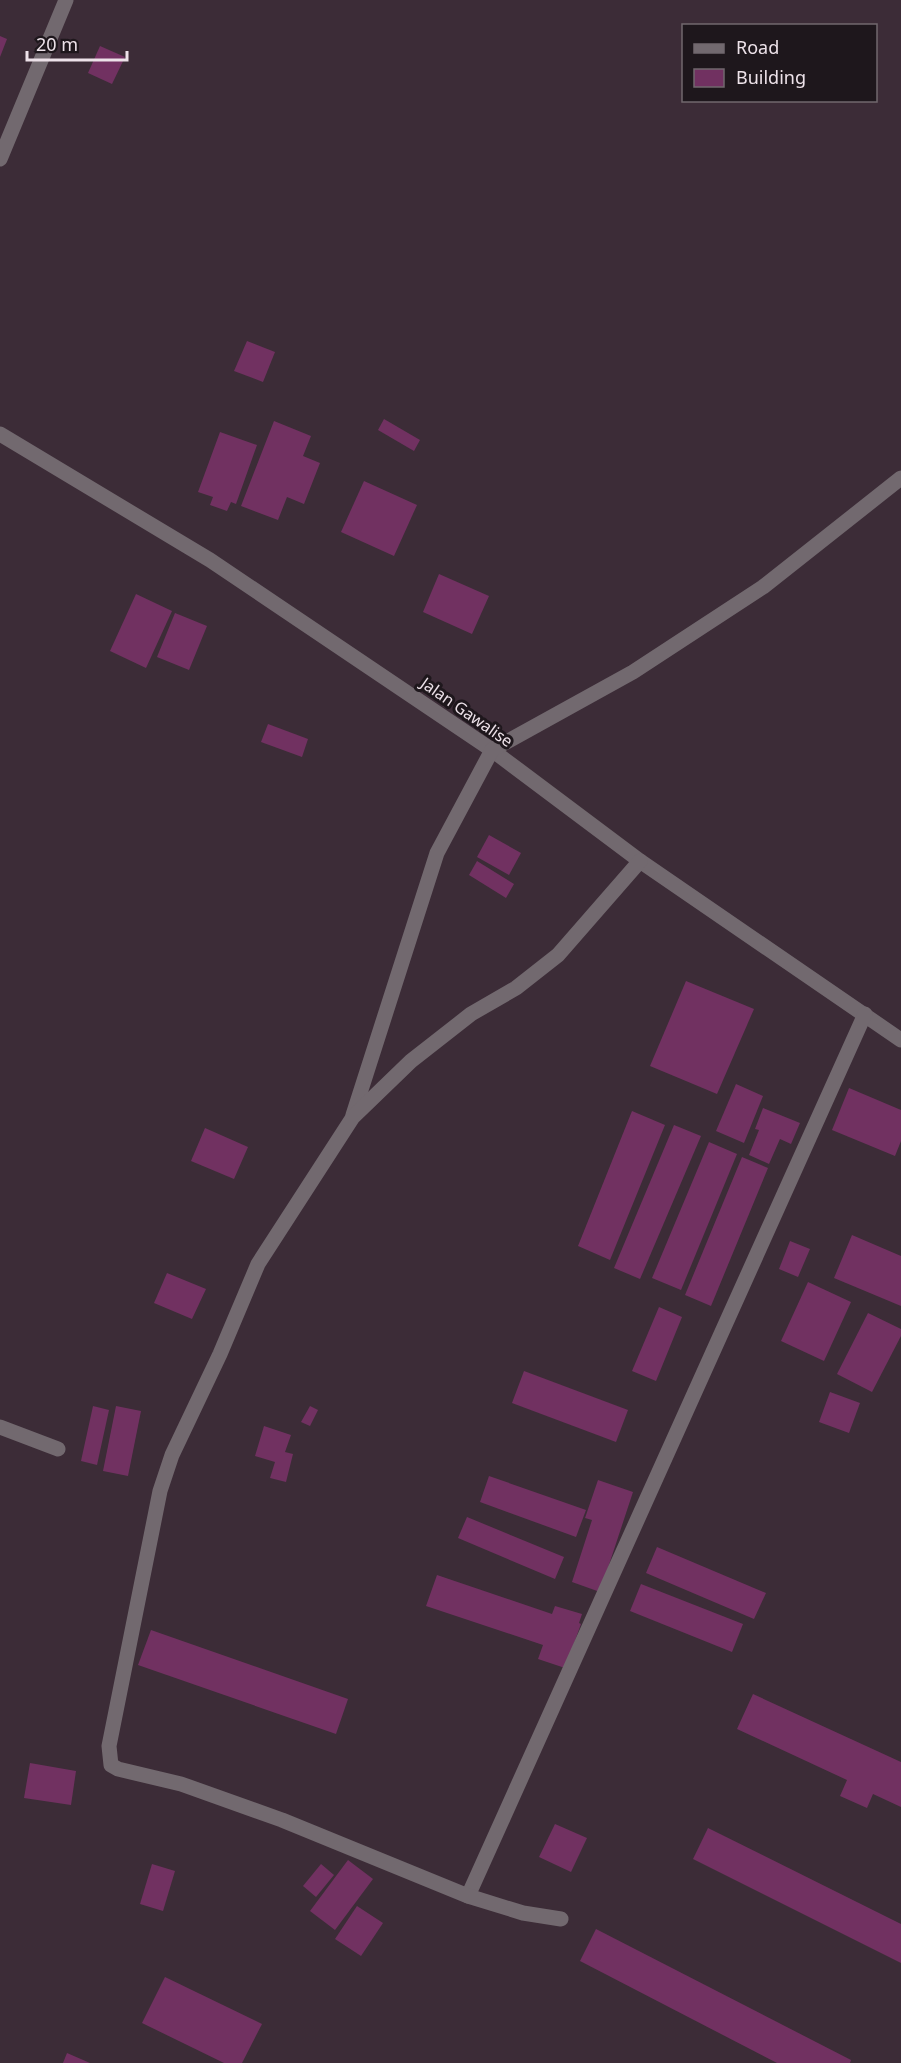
<svg xmlns="http://www.w3.org/2000/svg" width="901" height="2063" font-family="'Noto Sans',sans-serif">
<style>
.building{fill:#713161}
.lines{fill:none;stroke-linecap:round;stroke-linejoin:round}
.minor{stroke:#72696f;stroke-width:15}
.labels{text-anchor:middle;dominant-baseline:central;stroke-width:6;stroke-linejoin:round;paint-order:stroke}
.street-label{font-size:16px;fill:#ede2e9;stroke:#1e171c}
</style>
<rect width="100%" height="100%" fill="#3c2c37"/>
<!-- building -->
<g class="building">
<polygon points="0,36 7,39 0,57"/>
<polygon points="100,46 125,57 112,84 88,73"/>
<polygon points="247,341 275,352 263,382 234,371"/>
<polygon points="384,419 420,440 414,451 378,430"/>
<polygon points="274,421 311,436 303,456 320,463 304,504 287,497 278,520 241,506"/>
<polygon points="220,432 257,445 236,504 231,502 227,511 210,505 213,497 198,492"/>
<polygon points="364,481 417,505 394,556 341,532"/>
<polygon points="439,574 489,596 472,634 423,612"/>
<polygon points="136,594 172,611 146,668 110,651"/>
<polygon points="175,613 207,626 189,670 157,657"/>
<polygon points="268,724 308,739 302,757 261,742"/>
<polygon points="489,835 521,853 509,875 477,857"/>
<polygon points="477,861 514,884 506,898 469,875"/>
<polygon points="686,981 754,1009 717,1094 650,1066"/>
<polygon points="736,1084 763,1096 744,1143 716,1131"/>
<polygon points="849,1088 901,1110 901,1141 895,1156 832,1130"/>
<polygon points="763,1108 800,1123 791,1144 780,1139 769,1164 749,1155 759,1130 755,1129"/>
<polygon points="632,1111 665,1125 610,1260 578,1246"/>
<polygon points="674,1125 701,1136 640,1279 614,1268"/>
<polygon points="205,1128 248,1147 234,1179 191,1161"/>
<polygon points="709,1142 737,1154 681,1290 652,1278"/>
<polygon points="742,1157 768,1168 711,1306 685,1295"/>
<polygon points="852,1235 901,1256 901,1306 834,1278"/>
<polygon points="790,1241 810,1249 798,1277 779,1269"/>
<polygon points="167,1273 206,1289 192,1319 154,1303"/>
<polygon points="808,1282 851,1302 824,1361 781,1341"/>
<polygon points="659,1307 682,1317 656,1381 632,1371"/>
<polygon points="868,1313 901,1329 901,1336 872,1392 837,1374"/>
<polygon points="524,1371 628,1410 616,1442 512,1403"/>
<polygon points="830,1392 860,1403 849,1433 819,1422"/>
<polygon points="93,1406 109,1410 97,1465 81,1461"/>
<polygon points="116,1406 141,1411 128,1476 103,1471"/>
<polygon points="310,1406 318,1410 310,1426 301,1422"/>
<polygon points="264,1426 291,1435 285,1452 293,1454 286,1482 270,1478 275,1462 255,1456"/>
<polygon points="489,1476 586,1510 576,1537 480,1502"/>
<polygon points="598,1480 633,1492 600,1592 572,1582 592,1520 585,1518"/>
<polygon points="467,1517 564,1557 555,1579 458,1538"/>
<polygon points="657,1547 766,1593 754,1619 646,1573"/>
<polygon points="437,1575 552,1614 555,1606 582,1614 579,1623 581,1624 565,1668 538,1659 543,1645 426,1606"/>
<polygon points="641,1584 743,1624 732,1652 630,1611"/>
<polygon points="151,1630 348,1699 336,1734 138,1665"/>
<polygon points="753,1694 901,1762 901,1807 873,1794 867,1808 840,1796 847,1780 737,1729"/>
<polygon points="30,1763 76,1771 71,1805 24,1798"/>
<polygon points="555,1824 587,1838 571,1872 539,1857"/>
<polygon points="708,1828 901,1924 901,1963 693,1859"/>
<polygon points="348,1860 373,1879 335,1930 310,1911"/>
<polygon points="152,1864 175,1871 163,1911 140,1904"/>
<polygon points="321,1864 334,1875 316,1897 303,1886"/>
<polygon points="357,1906 383,1923 361,1956 335,1939"/>
<polygon points="596,1929 851,2060 850,2063 777,2063 580,1961"/>
<polygon points="165,1977 262,2024 242,2063 224,2063 142,2023"/>
<polygon points="67,2053 90,2063 63,2063"/>
</g>
<g class="lines">
<!-- minor -->
<g class="minor">
<polyline points="0,159 66,0"/>
<polyline points="0,434 210,560 492,750 640,861 901,1040"/>
<polyline points="353,1115 437,853 492,750 633,672 763,587 901,478"/>
<polyline points="0,1427 58,1449"/>
<polyline points="468,1896 865,1014"/>
<polyline points="561,1919 523,1913 468,1896 282,1820 181,1784 118,1769 111,1765 109,1746 160,1491 172,1455 220,1354 258,1264 353,1117 411,1061 471,1014 516,988 558,955 640,861"/>
</g>
</g>
<g class="labels">
<!-- street labels -->
<g class="street-label">
<text transform="translate(467 712) rotate(35)">Jalan Gawalise</text>
</g>
</g>
<!-- legend -->
<rect x="682" y="24" width="195" height="78" fill="#1e171c" stroke="#71686e" stroke-width="1.5"/>
<rect x="694" y="44" width="30" height="9" fill="#72696f" stroke="#71686e" stroke-width="1.5"/>
<text x="736" y="54" font-size="18" fill="#ede2e9">Road</text>
<rect x="694" y="69" width="30" height="18" fill="#713161" stroke="#71686e" stroke-width="1.5"/>
<text x="736" y="84" font-size="18" fill="#ede2e9">Building</text>
<!-- scale -->
<path d="M27 51v9h100v-9" fill="none" stroke="#ede2e9" stroke-width="3"/>
<text x="36" y="51" font-size="18" fill="#ede2e9" stroke="#1e171c" stroke-width="4.5" paint-order="stroke">20 m</text>
</svg>
